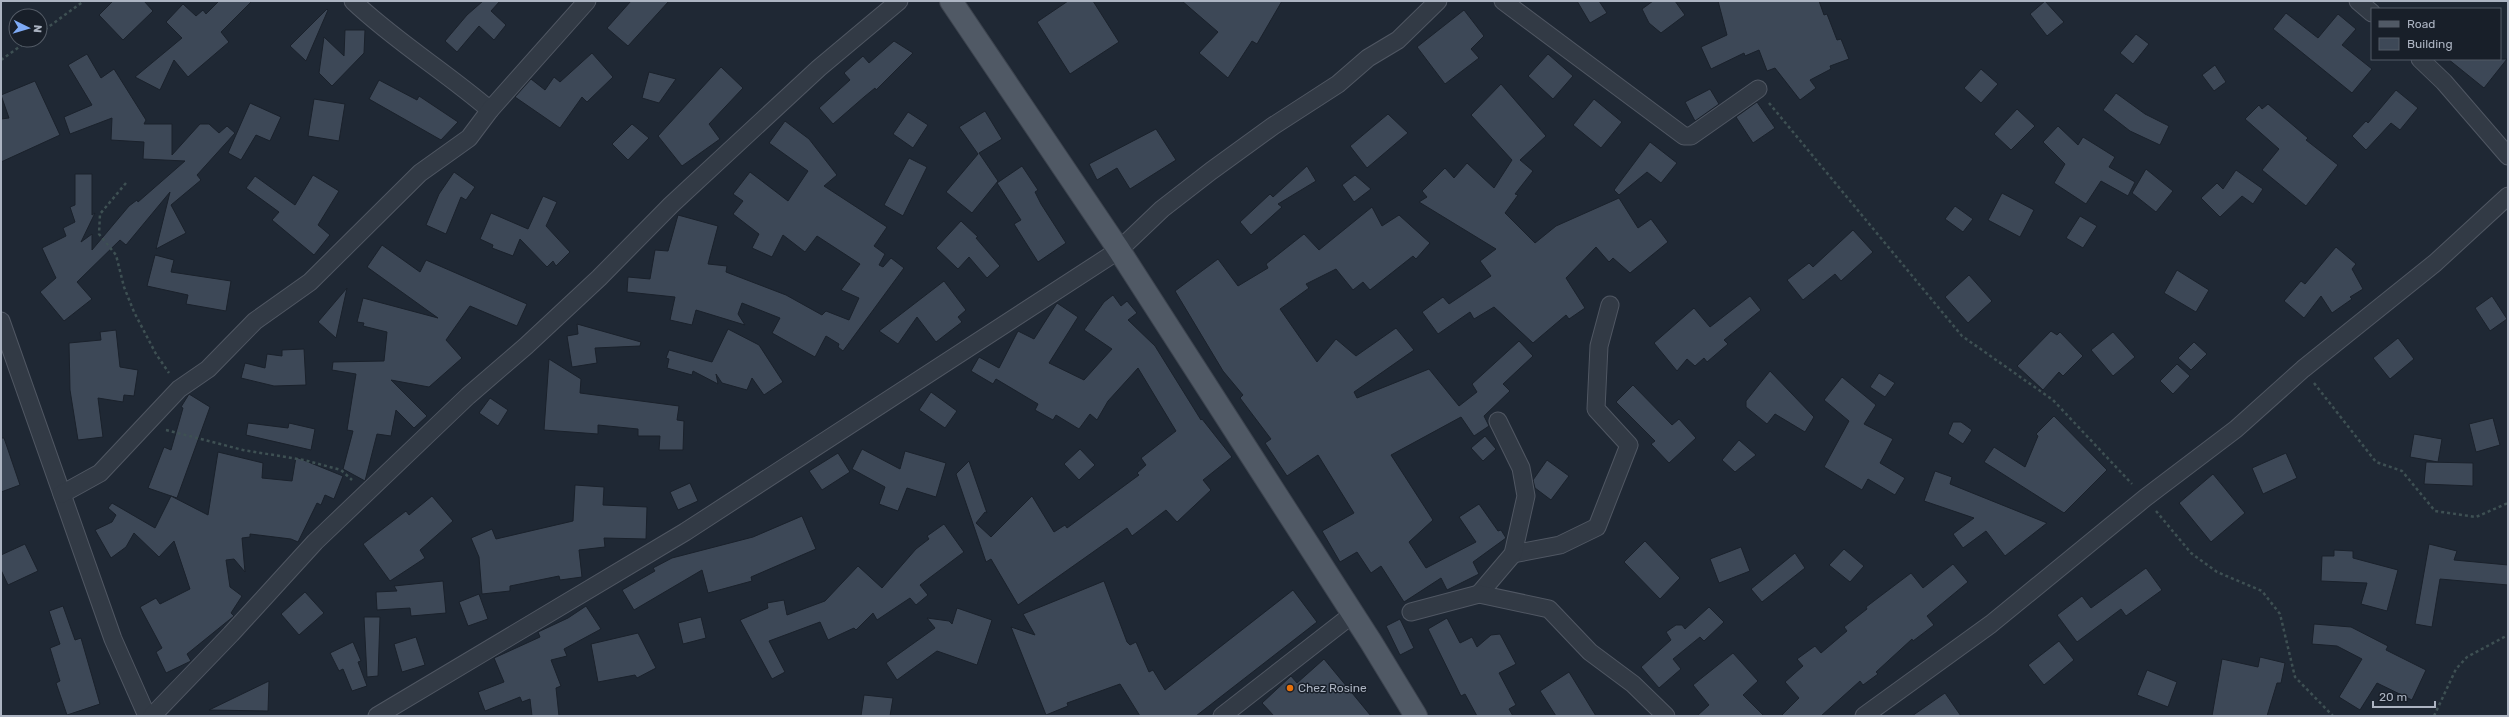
<svg xmlns="http://www.w3.org/2000/svg" width="2509" height="717" font-family="Rubik,sans-serif">
<style>
.building{fill:#3d4857;stroke:#1a212b}
.lines{fill:none;stroke-linecap:round;stroke-linejoin:round}
.street-casing{stroke:#505763;stroke-width:19}
.primary-casing{stroke:#3c434e;stroke-width:24}
.path{stroke:#3e5053;stroke-width:2.5;stroke-dasharray:3 3;stroke-linecap:butt}
.street{stroke:#323a45;stroke-width:17}
.primary{stroke:#505965;stroke-width:22}
.food-dot{fill:#e8710a;stroke:#181f29;stroke-width:1.5}
.labels{text-anchor:middle;dominant-baseline:central;stroke-width:3;stroke-linejoin:round;paint-order:stroke}
.poi-label{font-size:12px;fill:#acb4c2;stroke:#181f29;text-anchor:start}
</style>
<rect width="100%" height="100%" fill="#1f2834"/>
<!-- building -->
<g class="building">
<polygon points="113,1 144,1 153,11 123,40 99,15"/>
<polygon points="219,1 252,1 221,32 229,42 188,77 174,60 160,90 135,77 182,38 166,22 183,4 196,16 203,10 206,14"/>
<polygon points="483,1 500,1 491,11 506,25 494,40 479,26 457,52 445,41 467,15"/>
<polygon points="631,1 669,1 628,46 607,28"/>
<polygon points="1068,1 1093,1 1119,42 1070,74 1037,22"/>
<polygon points="1182,1 1282,1 1257,44 1252,41 1228,78 1199,53 1218,32"/>
<polygon points="1577,1 1599,1 1607,13 1590,23"/>
<polygon points="1653,1 1675,1 1685,15 1661,33 1649,23 1642,9"/>
<polygon points="1718,1 1819,1 1824,15 1827,14 1837,40 1841,39 1849,59 1830,66 1831,69 1810,80 1816,88 1800,100 1775,68 1767,71 1759,50 1745,56 1744,53 1711,69 1701,47 1727,35"/>
<polygon points="2045,1 2064,22 2047,36 2030,14"/>
<polygon points="327,9 328,10 306,61 290,46"/>
<polygon points="1464,10 1484,36 1471,49 1479,58 1445,84 1417,47"/>
<polygon points="2286,13 2318,38 2338,14 2356,29 2342,45 2372,69 2352,93 2273,29"/>
<polygon points="345,30 365,30 364,53 332,86 319,73 324,37 344,56"/>
<polygon points="2136,34 2149,44 2133,64 2120,53"/>
<polygon points="894,41 913,53 876,90 875,88 864,97 833,124 819,108 850,80 844,73 863,56 869,63"/>
<polygon points="592,53 613,77 587,102 582,97 560,128 515,97 531,79 545,90 554,77 560,82"/>
<polygon points="87,54 101,78 114,69 146,120 144,124 172,124 172,155 200,124 209,124 219,133 227,126 235,133 197,175 201,180 171,205 186,233 156,249 170,192 126,245 120,240 77,282 92,299 64,321 40,292 56,278 42,248 66,236 63,228 75,222 70,207 75,205 75,174 92,174 92,215 95,213 81,242 92,234 92,250 129,206 137,200 138,202 185,161 143,159 144,142 111,140 112,118 70,134 64,117 92,105 68,65"/>
<polygon points="1548,54 1573,76 1553,99 1528,76"/>
<polygon points="2448,59 2507,59 2484,88"/>
<polygon points="2215,65 2226,82 2214,91 2202,75"/>
<polygon points="721,67 743,88 709,124 720,139 682,166 658,136"/>
<polygon points="1981,69 1998,84 1981,103 1964,88"/>
<polygon points="649,72 676,79 659,103 642,98"/>
<polygon points="379,80 417,100 419,96 458,122 441,140 369,99"/>
<polygon points="35,81 60,135 1,162 1,119 9,118 1,95"/>
<polygon points="1501,84 1546,136 1520,160 1533,171 1515,194 1518,195 1505,213 1535,243 1556,226 1619,198 1638,228 1651,219 1668,242 1630,273 1613,258 1609,262 1596,247 1566,278 1585,308 1569,319 1566,315 1533,343 1494,307 1474,319 1470,312 1438,334 1422,312 1443,297 1449,304 1491,276 1480,261 1496,249 1419,202 1427,197 1422,191 1445,168 1454,178 1467,163 1494,188 1512,160 1471,115"/>
<polygon points="1710,89 1719,104 1695,121 1685,102"/>
<polygon points="2396,90 2418,108 2400,130 2391,123 2366,150 2352,136 2366,121 2368,123"/>
<polygon points="2116,93 2145,114 2169,126 2160,145 2130,131 2103,110"/>
<polygon points="314,99 345,104 339,141 308,136"/>
<polygon points="1594,99 1622,122 1601,148 1573,125"/>
<polygon points="1757,102 1775,128 1753,143 1736,117"/>
<polygon points="250,103 281,117 270,141 256,135 241,160 228,153"/>
<polygon points="2268,104 2308,138 2306,140 2338,165 2306,206 2262,170 2279,149 2245,119 2259,105 2262,109"/>
<polygon points="2017,109 2035,126 2011,150 1994,134"/>
<polygon points="985,111 1002,139 979,153 998,181 972,213 946,192 978,154 959,127"/>
<polygon points="908,112 928,125 913,148 893,134"/>
<polygon points="1388,114 1408,133 1367,168 1350,146"/>
<polygon points="785,121 809,139 837,175 824,186 887,227 874,246 885,254 879,265 883,267 891,258 904,268 843,351 838,347 839,344 826,336 815,357 772,333 780,318 742,303 738,314 745,325 696,310 692,325 670,320 675,297 627,292 628,277 650,279 655,250 668,251 678,215 718,226 708,264 727,266 726,272 786,295 822,315 826,311 849,320 859,298 841,290 860,264 817,236 805,252 783,235 772,257 752,248 759,234 733,214 743,201 733,194 750,172 788,201 808,171 769,143"/>
<polygon points="632,124 649,138 628,160 612,144"/>
<polygon points="2058,126 2078,145 2083,137 2115,157 2109,167 2135,182 2128,196 2101,181 2086,204 2054,183 2065,164 2043,142"/>
<polygon points="1156,129 1176,160 1130,189 1117,168 1097,180 1089,164"/>
<polygon points="1650,142 1677,163 1661,183 1647,172 1619,195 1614,190"/>
<polygon points="909,158 927,167 903,216 884,205"/>
<polygon points="1022,166 1038,190 1035,192 1041,204 1066,243 1038,262 1014,224 1021,220 997,183"/>
<polygon points="1307,166 1316,181 1278,204 1282,207 1251,235 1240,222 1270,194 1273,197"/>
<polygon points="2146,169 2173,191 2156,212 2132,193"/>
<polygon points="2236,170 2263,189 2253,204 2242,196 2220,217 2201,198 2217,183 2223,189"/>
<polygon points="454,172 475,187 466,200 461,197 446,234 426,225 439,194"/>
<polygon points="313,175 339,191 318,225 330,235 314,255 272,220 279,212 246,188 255,176 295,205"/>
<polygon points="1355,175 1371,189 1354,202 1342,185"/>
<polygon points="2002,193 2034,210 2020,237 1988,220"/>
<polygon points="543,196 557,202 546,226 570,252 556,266 553,261 547,267 520,239 513,256 492,248 493,245 480,239 491,213 528,229"/>
<polygon points="1955,206 1973,219 1963,232 1945,219"/>
<polygon points="1372,207 1382,226 1399,215 1430,243 1416,259 1413,256 1370,290 1363,282 1353,290 1336,269 1306,284 1309,288 1280,309 1317,362 1336,339 1356,356 1396,328 1414,350 1354,392 1357,398 1429,369 1459,406 1477,392 1472,384 1519,341 1533,356 1503,384 1510,391 1484,416 1489,426 1474,436 1461,417 1391,455 1433,520 1409,542 1426,568 1476,542 1459,517 1479,504 1498,531 1501,530 1506,538 1473,562 1479,574 1447,590 1441,578 1404,602 1381,566 1371,573 1357,552 1340,562 1322,531 1354,513 1318,455 1287,476 1265,443 1271,439 1240,398 1243,395 1223,371 1175,291 1218,259 1238,286 1268,268 1266,264 1304,234 1319,250"/>
<polygon points="2080,216 2097,226 2083,248 2066,238"/>
<polygon points="961,221 978,237 976,238 1000,266 987,278 969,257 958,269 936,248"/>
<polygon points="1853,230 1873,252 1841,281 1835,274 1803,300 1787,280 1809,263 1813,267"/>
<polygon points="382,245 420,272 426,260 527,304 517,326 470,306 446,340 462,358 429,387 391,380 427,416 414,428 396,410 391,436 377,434 365,481 343,469 353,431 347,430 356,374 332,370 333,362 384,361 387,332 363,326 364,323 357,322 363,298 438,318 367,267"/>
<polygon points="2336,247 2356,264 2352,269 2363,289 2350,297 2352,299 2332,313 2321,296 2304,318 2284,301 2301,281 2305,284"/>
<polygon points="155,255 174,260 171,272 231,281 226,311 186,304 188,295 147,286"/>
<polygon points="2177,270 2209,290 2196,312 2164,293"/>
<polygon points="1969,275 1992,301 1968,323 1945,297"/>
<polygon points="944,281 966,310 958,317 962,322 936,342 917,317 898,344 879,331"/>
<polygon points="347,288 336,338 318,322"/>
<polygon points="1113,295 1121,306 1127,301 1137,313 1128,320 1155,346 1201,420 1202,419 1232,457 1203,480 1211,490 1177,522 1166,510 1132,536 1127,528 1018,605 991,559 986,562 956,474 969,461 987,513 985,512 976,523 991,537 1032,496 1054,532 1065,525 1067,528 1139,475 1137,473 1146,465 1141,458 1176,431 1138,368 1108,401 1097,420 1090,414 1079,429 1056,415 1053,420 1035,410 1038,404 996,379 993,384 971,371 979,357 999,368 1018,331 1034,339 1057,303 1078,317 1049,363 1084,380 1112,349 1084,330 1104,302"/>
<polygon points="1750,296 1761,310 1724,340 1728,344 1707,362 1704,358 1695,366 1687,359 1677,371 1654,343 1694,308 1710,327"/>
<polygon points="2492,296 2507,319 2490,331 2475,308"/>
<polygon points="577,324 641,342 640,346 595,348 597,363 572,367 567,336 578,334"/>
<polygon points="728,329 759,345 783,382 764,395 752,378 747,390 722,383 716,374 718,384 693,371 692,375 667,368 669,359 666,358 669,350 712,362"/>
<polygon points="116,330 120,367 138,370 134,396 124,395 123,402 98,398 103,437 78,440 70,390 69,343 101,340 100,332"/>
<polygon points="2051,331 2057,335 2060,332 2083,356 2063,376 2059,372 2043,390 2017,366"/>
<polygon points="2113,332 2135,357 2113,376 2091,350"/>
<polygon points="2398,338 2414,359 2390,379 2373,358"/>
<polygon points="2194,342 2207,354 2191,370 2178,358"/>
<polygon points="304,349 306,385 274,386 241,378 245,363 265,368 267,354 282,356 282,350"/>
<polygon points="549,359 581,379 580,393 679,406 677,420 684,421 683,450 659,450 660,436 638,436 638,429 598,425 598,434 544,430"/>
<polygon points="2177,364 2190,376 2173,394 2160,381"/>
<polygon points="1770,371 1814,417 1805,432 1775,414 1767,424 1746,407 1746,401"/>
<polygon points="1879,373 1895,383 1885,397 1870,387"/>
<polygon points="1842,377 1876,405 1864,424 1893,439 1880,463 1905,478 1895,495 1868,479 1862,490 1824,467 1849,421 1824,400"/>
<polygon points="1633,385 1672,425 1679,419 1696,438 1669,463 1651,444 1655,441 1616,402"/>
<polygon points="931,392 957,411 945,428 919,410"/>
<polygon points="189,394 210,407 177,498 148,488 164,447 171,450 183,408 181,407"/>
<polygon points="490,398 508,410 498,426 479,413"/>
<polygon points="2054,416 2107,470 2064,513 1984,462 1994,447 2025,467 2038,436 2036,434"/>
<polygon points="2493,418 2500,445 2476,452 2469,424"/>
<polygon points="1953,422 1961,422 1972,430 1963,444 1948,434"/>
<polygon points="248,423 288,428 289,423 315,429 311,450 246,435"/>
<polygon points="2414,434 2442,439 2438,462 2410,457"/>
<polygon points="1485,436 1496,449 1483,461 1471,448"/>
<polygon points="1,438 4,438 20,485 1,492"/>
<polygon points="1739,440 1756,455 1735,472 1722,460"/>
<polygon points="862,449 900,469 905,451 946,463 936,497 907,488 898,511 879,504 885,487 852,469"/>
<polygon points="1080,449 1095,465 1079,480 1064,464"/>
<polygon points="218,452 263,463 262,478 292,481 296,457 343,476 334,499 325,495 321,505 317,503 298,542 291,539 250,534 250,537 242,538 245,572 234,559 226,560 230,587 242,596 231,613 234,616 187,654 191,661 166,673 156,652 162,648 140,607 156,598 160,604 190,589 174,541 159,557 134,533 126,547 111,558 95,530 112,522 116,515 108,508 112,503 155,528 171,496 208,515"/>
<polygon points="838,453 850,472 822,490 809,471"/>
<polygon points="2286,453 2297,478 2263,494 2252,468"/>
<polygon points="1547,460 1569,476 1551,500 1535,488 1533,480"/>
<polygon points="2426,462 2473,463 2473,486 2424,484"/>
<polygon points="1935,471 1952,477 1950,484 2047,523 2005,556 1986,531 1963,548 1953,534 1974,518 1924,501"/>
<polygon points="2213,474 2245,513 2211,542 2179,503"/>
<polygon points="690,483 698,501 678,510 670,492"/>
<polygon points="575,485 604,487 603,505 647,507 646,539 604,538 605,547 579,550 582,577 560,580 559,576 510,586 510,591 482,594 479,557 471,538 492,529 496,539 573,521"/>
<polygon points="432,496 453,521 420,550 425,558 390,581 363,544 406,511 409,515"/>
<polygon points="802,516 816,549 751,577 752,581 708,593 702,570 634,610 622,590 655,571 653,568 672,558 753,537"/>
<polygon points="944,524 964,552 920,585 928,595 916,605 910,598 877,620 873,613 856,630 854,628 828,640 820,622 769,641 785,672 772,679 740,620 768,608 767,603 784,600 787,615 825,601 858,566 882,588 916,549 929,539 927,536"/>
<polygon points="1645,541 1680,578 1660,599 1624,562"/>
<polygon points="25,544 38,571 8,585 1,570 1,555"/>
<polygon points="2429,544 2457,551 2454,560 2508,565 2508,585 2440,579 2432,627 2415,624"/>
<polygon points="1741,547 1750,571 1719,583 1710,559"/>
<polygon points="1844,549 1864,566 1850,582 1829,565"/>
<polygon points="2334,550 2353,551 2353,558 2398,570 2387,611 2361,604 2367,583 2321,581 2322,556 2334,556"/>
<polygon points="1795,553 1805,568 1762,602 1751,589"/>
<polygon points="1953,564 1968,582 1927,616 1934,625 1913,641 1912,639 1876,672 1878,674 1863,685 1860,681 1821,716 1781,716 1799,698 1785,682 1803,666 1797,659 1815,646 1821,653 1847,631 1844,627 1867,609 1866,607 1911,573 1923,588"/>
<polygon points="2146,568 2162,590 2126,616 2121,609 2077,642 2057,615 2082,596 2091,608"/>
<polygon points="443,581 446,613 411,616 410,608 377,610 376,592 397,591 394,586"/>
<polygon points="1104,581 1127,642 1130,645 1136,642 1149,672 1153,670 1165,690 1293,590 1317,622 1196,716 1140,716 1120,684 1067,703 1068,706 1046,715 1011,627 1035,635 1023,614"/>
<polygon points="305,592 324,613 299,635 281,614"/>
<polygon points="479,594 488,619 468,626 459,602"/>
<polygon points="63,606 75,640 81,638 100,704 67,715 56,683 60,681 50,648 60,644 49,611"/>
<polygon points="586,606 601,629 564,649 567,656 551,660 561,686 556,688 559,716 532,716 530,699 522,702 520,697 485,711 478,692 504,682 494,658 540,637 538,632 568,618"/>
<polygon points="1709,607 1724,622 1704,641 1700,637 1673,659 1681,669 1659,688 1641,667 1671,640 1666,632 1676,625 1682,625 1685,629"/>
<polygon points="957,608 992,620 977,665 937,651 897,680 886,663 935,628 927,618 949,621 952,624"/>
<polygon points="364,617 380,617 378,676 367,677"/>
<polygon points="701,617 706,638 683,644 678,623"/>
<polygon points="1447,618 1460,643 1472,637 1477,647 1491,635 1500,634 1516,664 1499,673 1516,705 1509,709 1513,716 1477,716 1465,694 1461,696 1428,629"/>
<polygon points="1400,619 1414,648 1400,655 1386,626"/>
<polygon points="2314,624 2351,627 2388,646 2386,650 2426,670 2412,700 2377,683 2360,710 2339,697 2362,659 2337,646 2312,644"/>
<polygon points="638,633 656,668 637,678 635,675 598,682 591,644"/>
<polygon points="416,637 425,665 402,672 394,644"/>
<polygon points="2059,641 2074,660 2044,685 2028,665"/>
<polygon points="353,642 361,661 358,662 367,686 352,691 343,669 339,671 330,653"/>
<polygon points="1733,653 1758,681 1743,695 1764,716 1697,716 1709,705 1693,685"/>
<polygon points="2260,657 2285,663 2281,683 2277,683 2267,716 2212,716 2222,659 2258,667"/>
<polygon points="1324,659 1371,716 1274,716 1262,703 1291,676 1297,683"/>
<polygon points="2147,670 2177,682 2168,707 2137,695"/>
<polygon points="1569,672 1596,716 1556,716 1540,691"/>
<polygon points="269,681 268,711 209,710"/>
<polygon points="1945,693 1961,716 1912,716"/>
<polygon points="864,695 893,698 890,716 861,716"/>
</g>
<g class="lines">
<defs>
<g id="street">
<path d="M353 1C395 41 446 72 490 110"/>
<polyline points="1503,1 1684,136 1691,136 1758,89"/>
<polyline points="2358,1 2372,13"/>
<polyline points="2420,59 2444,82 2508,156"/>
<polyline points="1,321 113,639 147,716"/>
<polyline points="62,494 100,473 179,389 208,369 255,321 310,282 420,173 469,138 490,110 587,1"/>
<polyline points="1513,554 1560,545 1597,527 1629,445 1596,409 1599,346 1610,305"/>
<polyline points="1479,594 1513,554 1526,496 1521,468 1498,421"/>
<polyline points="1411,612 1479,594 1549,609 1590,652 1633,684 1666,716"/>
<polyline points="152,716 231,634 315,542 468,396 526,346 599,278 671,205 819,68 899,1"/>
<polyline points="377,716 685,532 1119,250 1162,209 1211,171 1273,126 1338,84 1368,58 1398,40 1438,1"/>
<polyline points="1222,716 1353,614"/>
<polyline points="1864,716 1991,624 2145,498 2236,429 2303,369 2435,263 2508,196"/>
</g>
<polyline id="primary" points="951,1 1119,250 1371,642 1416,716"/>
</defs>
<!-- street casing -->
<use href="#street" class="street-casing"/>
<!-- primary casing -->
<use href="#primary" class="primary-casing"/>
<!-- path -->
<g class="path">
<polyline points="40,33 84,1"/>
<polyline points="1,60 29,40"/>
<polyline points="1769,103 1962,336 2053,400 2132,484"/>
<polyline points="126,183 100,214 99,234 116,255 124,287 134,312 156,354 169,373"/>
<polyline points="2314,383 2376,462 2402,471 2435,511 2476,517 2508,503"/>
<polyline points="166,430 243,450 304,460 341,470 352,480"/>
<polyline points="2156,511 2191,553 2217,572 2262,591 2280,614 2295,677 2333,716"/>
<polyline points="2434,716 2456,669 2467,657 2508,635"/>
</g>
<!-- street -->
<use href="#street" class="street"/>
<!-- primary -->
<use href="#primary" class="primary"/>
</g>
<!-- markers -->
<circle class="food-dot" cx="1290" cy="688" r="4"/>
<g class="labels">
<!-- poi labels -->
<g class="poi-label">
<text x="1298" y="688">Chez Rosine</text>
</g>
</g>
<!-- border -->
<rect width="2509" height="717" fill="none" stroke="#acb4c2" stroke-width="4"/>
<!-- legend -->
<rect x="2371" y="8" width="130" height="52" fill="#181f29" stroke="#535b66"/>
<rect x="2379" y="21" width="20" height="6" fill="#505965" stroke="#535b66"/>
<text x="2407" y="28" font-size="12" fill="#acb4c2">Road</text>
<rect x="2379" y="38" width="20" height="12" fill="#3d4857" stroke="#535b66"/>
<text x="2407" y="48" font-size="12" fill="#acb4c2">Building</text>
<!-- north arrow -->
<g transform="translate(28 28) rotate(95)"><circle r="19" fill="#181f29" stroke="#535b66"/>
<path d="M0-3L7 15L0 10L-7 15Z" fill="#7eaaf5"/>
<text y="-6" font-size="11" font-weight="bold" text-anchor="middle" fill="#acb4c2">N</text>
</g>
<!-- scale -->
<path d="M2373 701v6h62v-6" fill="none" stroke="#acb4c2" stroke-width="2"/>
<text x="2379" y="701" font-size="12" fill="#acb4c2" stroke="#181f29" stroke-width="3" paint-order="stroke">20 m</text>
</svg>
